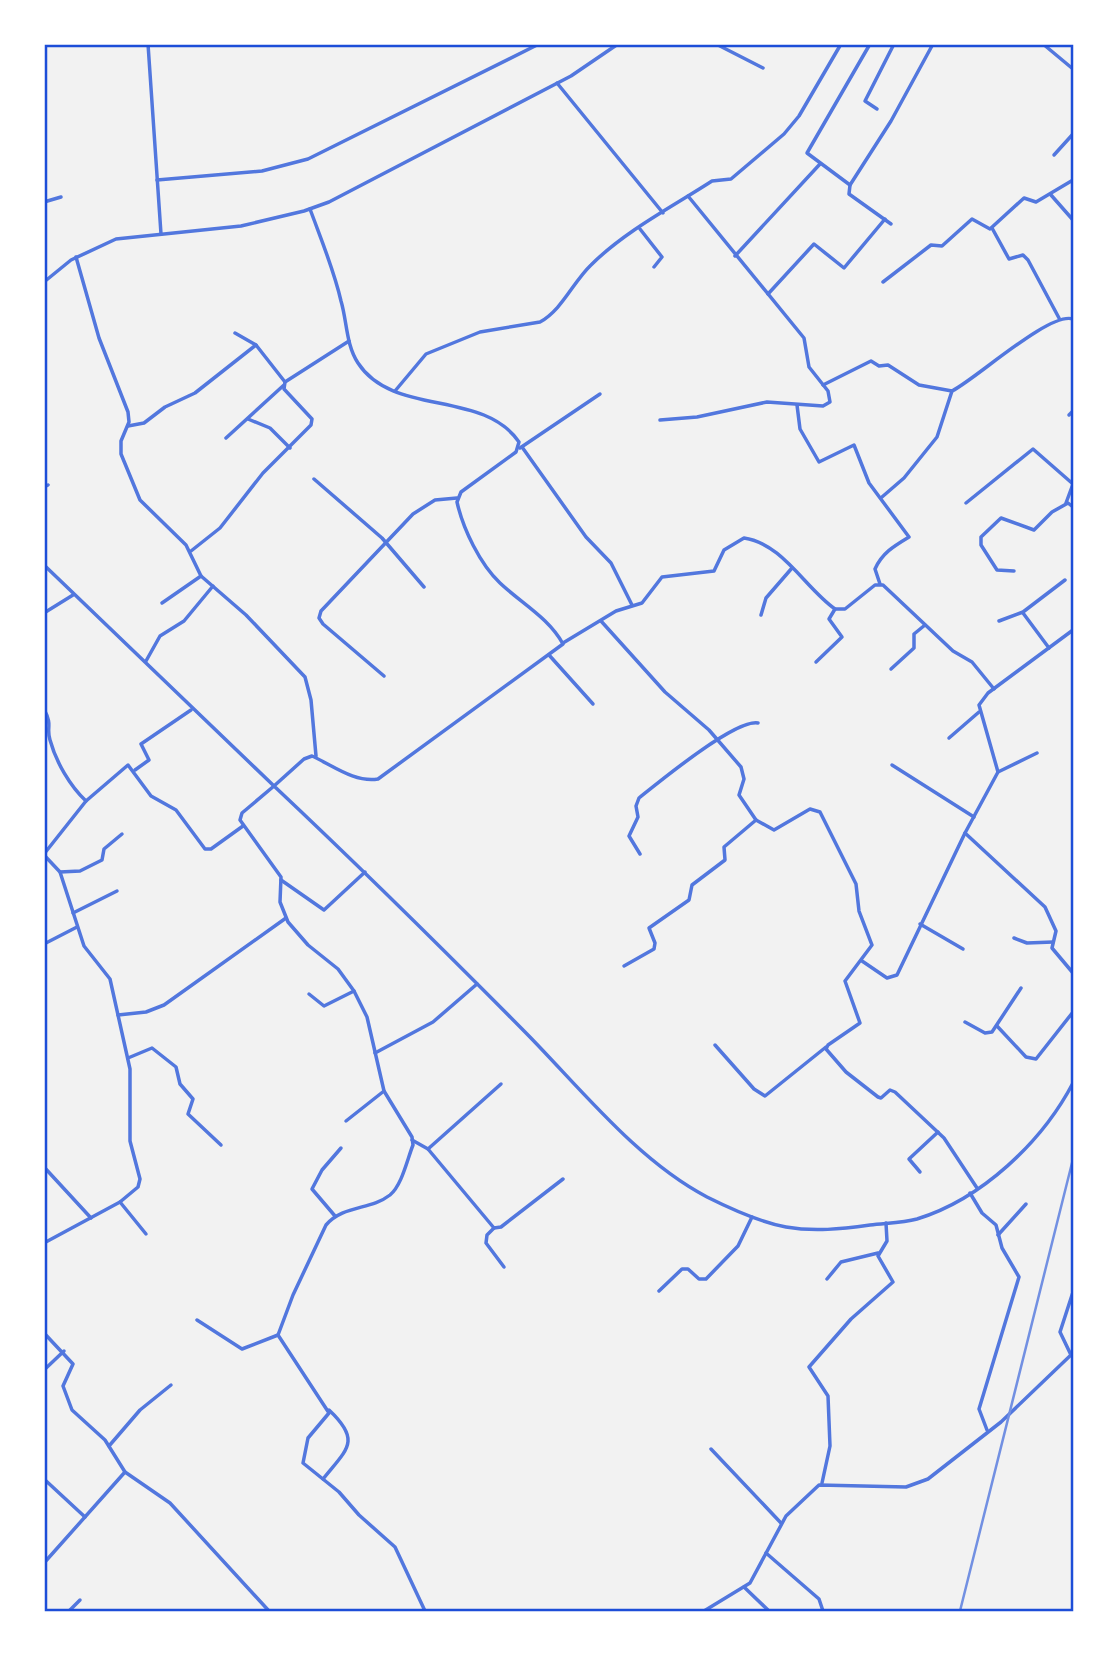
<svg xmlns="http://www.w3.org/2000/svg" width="1117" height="1655" font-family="Quicksand,sans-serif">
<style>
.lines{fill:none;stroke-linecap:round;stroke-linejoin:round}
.minor{stroke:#5277de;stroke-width:3.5}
.tertiary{stroke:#5277de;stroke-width:3.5}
.rail{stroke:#7290e2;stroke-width:2.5}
.neatline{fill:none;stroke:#1d4ed8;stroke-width:2.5}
</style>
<rect width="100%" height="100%" fill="#f2f2f2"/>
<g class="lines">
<!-- minor -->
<g class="minor">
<polyline points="148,44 161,234"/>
<polyline points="716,44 763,68"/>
<polyline points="870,44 807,153 850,185 849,194 891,224"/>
<polyline points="557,83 663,213"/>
<polyline points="877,109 865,101 894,44"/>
<polyline points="1054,155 1073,134"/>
<polyline points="157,180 262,171 308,159 539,44"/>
<polyline points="850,185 891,121 933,44"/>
<polyline points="1051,195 1073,220"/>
<polyline points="44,202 61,197"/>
<path d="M310 209C321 239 334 270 341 301 347 321 346 345 358 363 393 417 483 389 519 442L516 452 461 492 457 502C463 529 480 564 500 583 521 603 549 618 563 644L378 779C355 783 332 765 312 756L304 759 274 786C360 867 444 950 527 1034 581 1089 638 1161 707 1197 731 1209 759 1222 786 1227 814 1232 841 1229 870 1225 885 1223 902 1223 917 1219 982 1199 1042 1142 1073 1083"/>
<polyline points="992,228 1009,259 1023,255 1028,260 1059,318"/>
<polyline points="640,229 662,257 654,267"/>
<polyline points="735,256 820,164"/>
<polyline points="76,257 99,338 128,412 129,422 121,441 121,454 140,500 186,545 201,576 246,615 305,677 311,700 316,756"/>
<polyline points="883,282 931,245 942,246 972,219 990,229 1024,198 1036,202 1073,180"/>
<polyline points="768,294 814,244 844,268 885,219"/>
<polyline points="235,333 256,345 285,382"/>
<path d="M823 385 871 361 879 366 888 365 919 385 952 391C976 379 1050 311 1073 319"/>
<path d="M395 391 426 354 480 332 540 322C562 310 573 282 591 265 625 231 672 207 712 181L731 179 784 134 799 116 841 44"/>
<path d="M797 405 800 429 819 462 854 445 869 483 909 537C894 546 882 553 875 569L880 584"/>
<polyline points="1069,415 1073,411"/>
<polyline points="248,419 270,428 290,448"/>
<polyline points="660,420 697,417 767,402 823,406 830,402 828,391 809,367 804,338 688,196"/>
<polyline points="128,426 144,423 165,407 195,393 256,345"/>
<polyline points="226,438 284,385"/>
<polyline points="522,447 586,537 611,563 632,605"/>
<polyline points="520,448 600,394"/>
<polyline points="314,479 382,538 424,587"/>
<polyline points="44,487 48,485"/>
<polyline points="882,497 904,478 937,437 952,391"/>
<polyline points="966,503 1033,449 1073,484 1066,503"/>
<polyline points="191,551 220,528 263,473 311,425 312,419 284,389 285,382 349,341"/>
<path d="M44 565 274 786 242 813 240 820 281 877 280 902 288 922 308 945 338 969 354 991 367 1017 384 1091 412 1137 413 1145C407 1160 402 1185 390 1195 371 1210 343 1205 326 1225L293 1295 278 1335 329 1413 308 1438 303 1463 339 1492 359 1515 395 1547 425 1611"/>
<polyline points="1014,571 997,570 981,545 981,537 1001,518 1034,530 1052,512 1068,503 1073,507"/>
<polyline points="162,603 201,576"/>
<polyline points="44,613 73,595"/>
<polyline points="1023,613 1049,648"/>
<polyline points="761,615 766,598 792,568"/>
<polyline points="601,621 665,692 709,730 741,767 744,779 739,795 756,820 774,830 810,809 820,812 856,884 859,911 872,945 845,981 860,1023 828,1045 826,1049 846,1072 878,1097 881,1098 890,1090 895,1092 944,1138 977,1188"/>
<polyline points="999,621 1023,612 1065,580"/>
<polyline points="1073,630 988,693 979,705 998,772 965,833 1045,907 1056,931 1052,948 1073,973"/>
<path d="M563 643 616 611 642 603 662 577 714 571 724 550 744 538C782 543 806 589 835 609H845L875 585H883L953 651 972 662 994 689"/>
<polyline points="549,655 593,704"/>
<polyline points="146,661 160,636 184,621 213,586"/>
<polyline points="816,662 842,637 829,619 835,609"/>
<polyline points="891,669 914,648 914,634 925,625"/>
<polyline points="384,676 323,624 319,618 321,611 413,514 435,500 457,498"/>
<path d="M44 709C53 726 46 727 50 740 56 762 70 786 86 801"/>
<polyline points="949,738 979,712"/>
<polyline points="892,765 974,817"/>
<polyline points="135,770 149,760 141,744 191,710"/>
<polyline points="998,772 1037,753"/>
<polyline points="44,854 86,801 128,765 151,796 176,810 205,849 211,849 243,826"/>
<path d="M640 854 629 836 638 817 636 806 639 798C659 782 735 719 758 723"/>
<polyline points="44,855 60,872 84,946 110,979 130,1069 130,1141 140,1179 138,1187 120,1202 44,1243"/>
<polyline points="60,872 80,871 102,860 104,849 122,834"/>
<polyline points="281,880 324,910 365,872"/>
<polyline points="73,913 117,891"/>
<polyline points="920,924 963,949"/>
<polyline points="1014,938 1027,943 1053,942"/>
<polyline points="44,944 77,927"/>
<polyline points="862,961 887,978 897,975 965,833"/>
<polyline points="624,966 654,949 655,943 649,928 689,900 692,885 725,860 724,847 756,820"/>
<polyline points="309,994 324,1006 354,991"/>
<polyline points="118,1015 146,1012 164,1005 286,918"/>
<polyline points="965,1022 985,1033 992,1032 1021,988"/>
<polyline points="997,1026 1026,1057 1036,1059 1073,1012"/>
<polyline points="715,1045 754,1089 765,1096 826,1047"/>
<polyline points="375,1053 433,1022 477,984"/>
<polyline points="128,1058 152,1048 176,1067 180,1084 193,1099 188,1114 221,1145"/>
<polyline points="346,1121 384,1091"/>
<polyline points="412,1140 428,1149 501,1084"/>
<polyline points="428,1149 494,1228 501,1227 563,1179"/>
<polyline points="44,1167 91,1218"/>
<polyline points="920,1172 909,1159 938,1132"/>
<polyline points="970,1193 982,1213 996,1225 1002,1248 1019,1277 979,1409 987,1430"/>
<polyline points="120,1202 146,1234"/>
<polyline points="335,1216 312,1189 322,1170 341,1148"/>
<polyline points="494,1228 487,1235 486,1243 504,1267"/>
<polyline points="998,1235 1026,1204"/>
<polyline points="827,1279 841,1262 878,1253"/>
<polyline points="659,1291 682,1269 688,1269 699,1279 706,1279 738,1246 752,1217"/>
<polyline points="197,1320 242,1349 278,1335"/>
<polyline points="44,1333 73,1364 63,1386 72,1410 105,1440 125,1472 170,1503 269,1611"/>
<polyline points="1071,1355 1060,1332 1073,1292"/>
<polyline points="44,1370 64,1351"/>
<polyline points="109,1446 140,1410 171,1385"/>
<polyline points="711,1449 781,1523"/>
<polyline points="44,1479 85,1517"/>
<path d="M323 1479C347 1449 362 1441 329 1410"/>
<polyline points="822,1483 830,1446 828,1396 809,1367 851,1319 893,1282 878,1256 887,1241 886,1223"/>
<polyline points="766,1553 819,1599 823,1611"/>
<polyline points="44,1563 125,1472"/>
<polyline points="744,1587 769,1611"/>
<polyline points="69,1611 80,1600"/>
<polyline points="704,1611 750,1583 786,1516 819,1485 906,1487 928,1479 1001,1422 1073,1353"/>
</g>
<!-- tertiary -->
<g class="tertiary">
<polyline points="1043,44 1073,69"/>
<polyline points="44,282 71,260 116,239 241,226 304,211 329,202 571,76 618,44"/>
</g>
<!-- rail -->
<polyline class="rail" points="960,1611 1073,1159"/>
</g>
<!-- border -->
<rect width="1117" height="1655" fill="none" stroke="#ffffff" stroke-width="91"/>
<rect x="46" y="46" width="1026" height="1564" class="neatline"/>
</svg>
